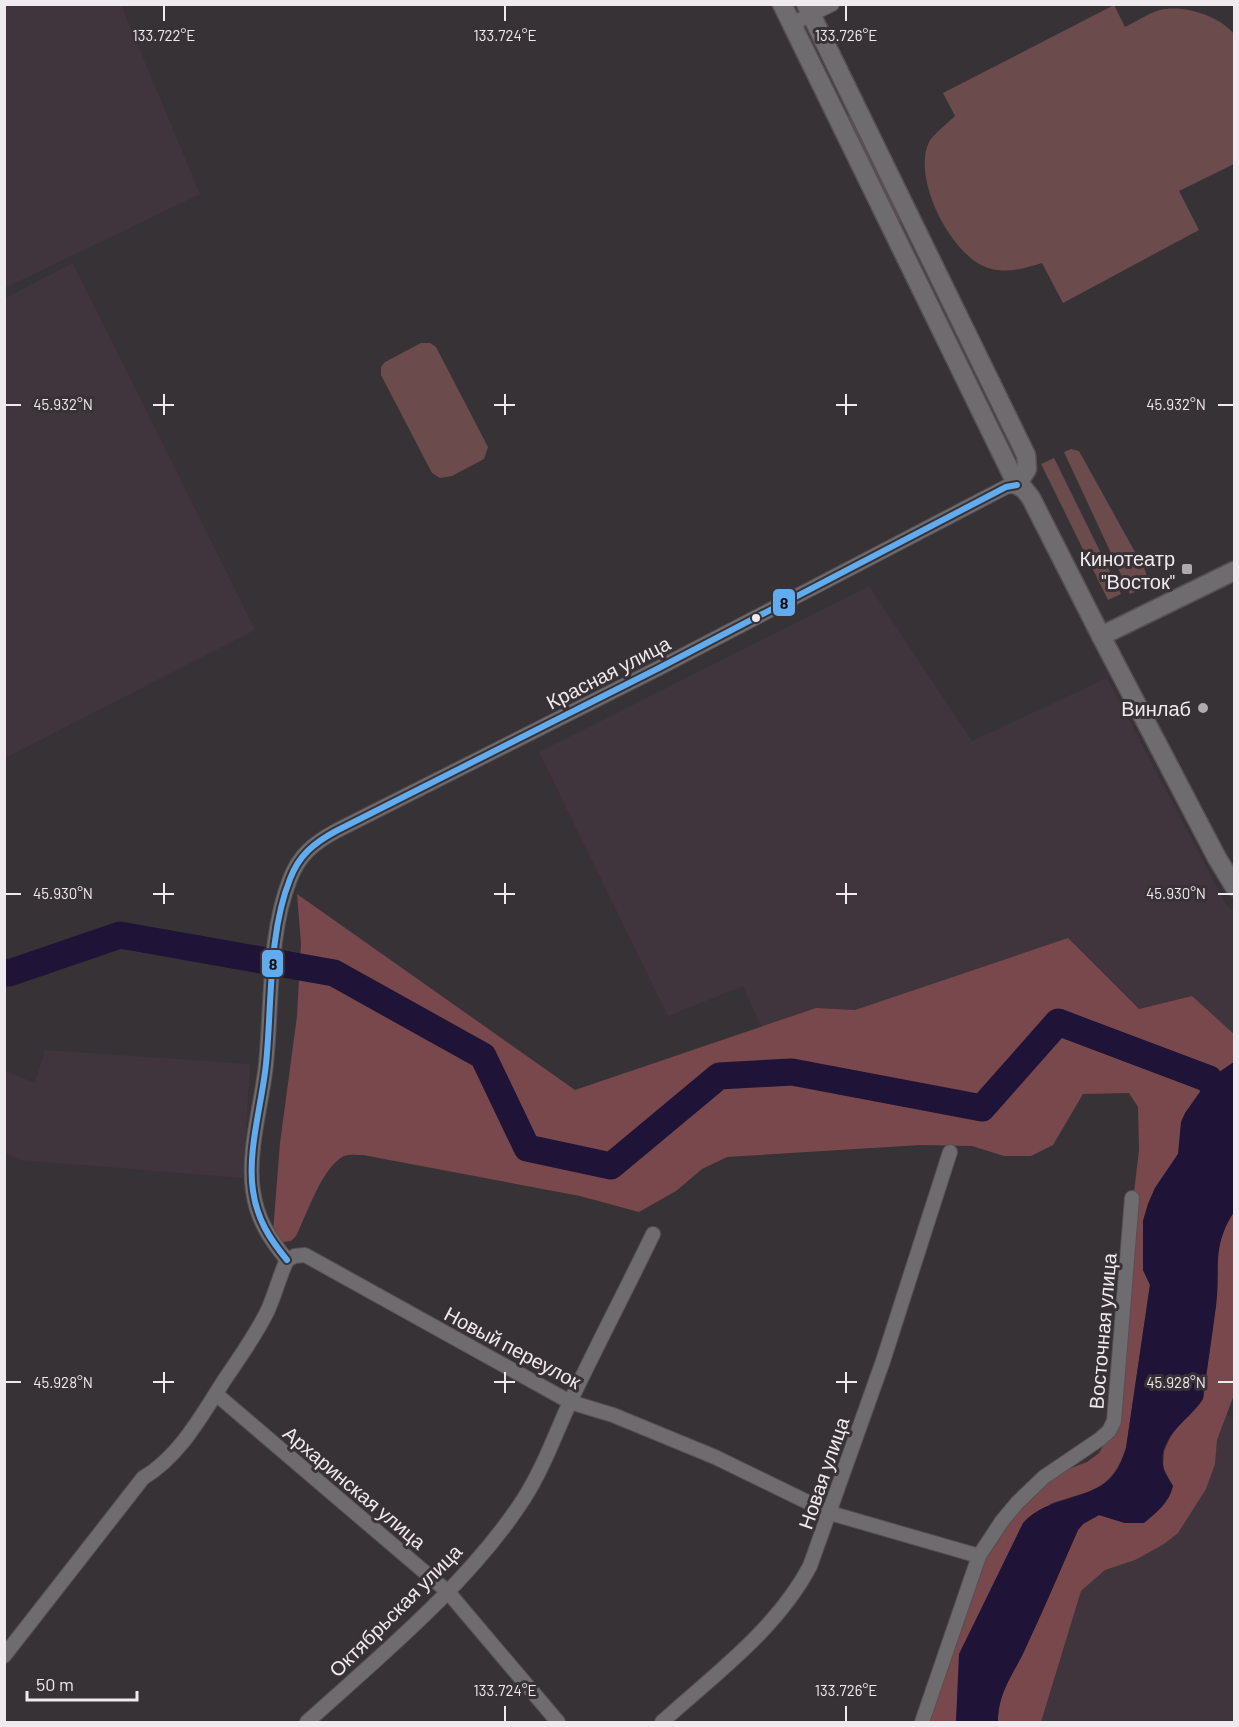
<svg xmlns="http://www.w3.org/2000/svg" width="1239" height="1727" font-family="Barlow,sans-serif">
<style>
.built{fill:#41353d}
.green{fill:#6c4b4d}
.forest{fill:#78484c}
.water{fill:#1f1337}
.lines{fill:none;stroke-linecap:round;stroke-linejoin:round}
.river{stroke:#1f1337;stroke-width:27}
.minor-casing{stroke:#555053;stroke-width:16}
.tertiary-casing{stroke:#555053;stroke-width:21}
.minor{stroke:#6e6c6e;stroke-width:14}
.tertiary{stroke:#6e6c6e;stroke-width:18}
.bus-1-casing{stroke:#383136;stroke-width:10}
.bus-1{stroke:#60acee;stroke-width:6}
.ticks{fill:none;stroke:#efeaed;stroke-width:2}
.poi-dot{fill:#afaaad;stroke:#383136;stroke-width:2}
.bus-dot{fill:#efeaed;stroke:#383136;stroke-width:2}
.labels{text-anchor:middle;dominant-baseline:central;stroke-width:6;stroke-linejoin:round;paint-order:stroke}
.poi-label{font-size:20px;fill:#efeaed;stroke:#383136;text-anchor:end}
.street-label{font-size:20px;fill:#efeaed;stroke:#383136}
.ticks-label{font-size:15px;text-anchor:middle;fill:#efeaed;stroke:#383136;stroke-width:6;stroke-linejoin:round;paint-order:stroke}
.line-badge{stroke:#383136;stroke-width:2}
.pale-badge-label{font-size:16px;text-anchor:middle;font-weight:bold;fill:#111}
</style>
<rect width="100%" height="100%" fill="#373235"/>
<!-- built -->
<g class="built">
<polygon points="5,4 121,5 200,194 5,288"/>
<polygon points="73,263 255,630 5,758 5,298"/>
<polygon points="869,586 972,741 1107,678 1227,906 1234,911 1234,1034 1192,996 1139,1009 1068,938 855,1010 816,1008 761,1027 743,986 668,1016 539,752"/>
<polygon points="45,1050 250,1064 243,1178 21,1160 5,1152 5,1071 35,1083"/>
<polygon points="1227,1415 1234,1419 1234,1722 1041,1722 1081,1591 1105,1570 1135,1560 1215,1464 1217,1440"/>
</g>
<!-- green -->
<g class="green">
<path d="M1114 5 1125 27C1136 22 1148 13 1160 10 1183 4 1220 16 1234 34V164L1179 191 1199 230 1063 303 1042 263C1023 269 1002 275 983 266 949 250 912 178 929 142 934 133 948 123 955 116L943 93Z"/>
<polygon points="852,114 904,220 896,224 844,118"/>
<polygon points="421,343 430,343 436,347 488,447 484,459 452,476 440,478 432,473 381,375 381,367 385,362"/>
<polygon points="1071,449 1079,451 1145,570 1148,581 1140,590 1130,594 1064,452"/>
<polygon points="1054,458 1121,594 1108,600 1041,464"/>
</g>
<!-- forest -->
<g class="forest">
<path d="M297 894 575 1090 816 1008 855 1010 1068 938 1139 1009 1192 996 1234 1034V1062L1209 1079 1178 1154 1155 1188 1148 1204 1143 1221V1270L1150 1284 1126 1448C1111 1493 1089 1490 1050 1504L958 1695 956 1722H928L984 1552 1015 1502 1057 1473 1087 1462 1099 1453 1107 1439V1421L1139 1150 1138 1107 1129 1093 1083 1094 1053 1145 1031 1156H1004L972 1146 921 1145 727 1157 702 1169 676 1191 639 1212 580 1196 363 1155C357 1155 350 1154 344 1156 322 1167 307 1214 296 1236L291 1241 283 1242 273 1232 280 1143 297 1016 301 944Z"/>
<path d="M1234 1212V1395L1217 1440 1215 1464 1206 1489 1178 1533 1164 1544 1135 1560 1105 1570 1081 1591 1041 1722H998C998 1690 1015 1673 1027 1645 1045 1607 1061 1568 1078 1530L1083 1524 1099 1515 1125 1523 1173 1486 1163 1468 1164 1451 1174 1429 1203 1399 1216 1304 1217 1251 1227 1222Z"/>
</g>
<!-- water -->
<path class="water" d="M1234 1062V1212C1211 1247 1221 1268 1216 1306 1212 1337 1207 1368 1203 1399 1190 1420 1155 1438 1164 1469 1165 1474 1170 1481 1173 1486 1169 1503 1157 1512 1144 1523H1125L1099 1515 1083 1524 1078 1530C1061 1568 1045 1607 1027 1645 1015 1673 998 1690 998 1722H956L959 1654 1023 1523C1047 1495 1094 1501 1114 1474 1120 1466 1123 1457 1126 1448L1150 1285 1143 1270V1221L1148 1204 1155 1188 1178 1154 1181 1122 1185 1113 1209 1079Z"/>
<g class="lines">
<!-- river -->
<polyline class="river" points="4,972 9,973 120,935 334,973 483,1056 527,1148 611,1166 719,1076 792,1072 982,1108 1058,1022 1209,1079 1218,1097 1214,1113"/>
<defs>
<g id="minor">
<polyline points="792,24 832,4"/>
<path d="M287 1260C269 1238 257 1219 253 1191 247 1151 262 1104 266 1064 272 1006 268 934 290 879 299 855 314 843 336 831L659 668 1006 487 1017 485"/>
<polyline points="287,1260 295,1256 305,1255 570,1402 613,1415 715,1457 830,1513 979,1556"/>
<polyline points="216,1394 448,1592 558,1722"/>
<path d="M4 1656 143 1478C180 1456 202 1415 225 1379 240 1357 255 1336 267 1312 275 1295 279 1277 287 1260"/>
<path d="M307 1722C380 1656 469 1583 523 1500 543 1469 555 1435 570 1402 597 1345 626 1290 653 1234"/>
<path d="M662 1722C714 1675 777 1629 810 1566L883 1361 950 1152"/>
<polyline points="922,1722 979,1556 1002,1521 1017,1503 1044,1477 1100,1439 1109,1431 1114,1421 1132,1198"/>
</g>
<g id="tertiary">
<polyline points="782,4 1017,485 1024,489 1031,498 1101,636 1217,858 1234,886"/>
<polyline points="806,4 1026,455 1027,469 1017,485"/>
<polyline points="1101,636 1234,571"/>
</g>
</defs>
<!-- minor casing -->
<use href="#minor" class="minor-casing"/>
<!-- tertiary casing -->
<use href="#tertiary" class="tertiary-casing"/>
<!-- minor -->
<use href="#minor" class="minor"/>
<!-- tertiary -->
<use href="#tertiary" class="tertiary"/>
<defs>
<path id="bus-1" d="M287 1260C269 1238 257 1219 253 1191 247 1151 262 1104 266 1064 272 1006 268 934 290 879 299 855 314 843 336 831L659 668 1006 487 1017 485"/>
</defs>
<!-- bus-1 casing -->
<use href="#bus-1" class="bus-1-casing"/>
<!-- bus-1 -->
<use href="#bus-1" class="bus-1"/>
</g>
<!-- ticks -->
<path class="ticks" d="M164 6V21M505 6V21M846 6V21M164 394V415M505 394V415M846 394V415M6 405H21M153 405H174M494 405H515M836 405H857M1218 405H1233M164 883V904M505 883V904M846 883V904M6 894H21M153 894H174M494 894H515M836 894H857M1218 894H1233M164 1372V1393M505 1372V1393M846 1372V1393M6 1382H21M153 1382H174M494 1382H515M836 1382H857M1218 1382H1233M505 1706V1721M846 1706V1721"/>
<!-- markers -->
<g class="poi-dot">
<rect x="1181" y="563" width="12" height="12" rx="3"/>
<circle cx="1203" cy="708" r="6"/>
</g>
<circle class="bus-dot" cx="756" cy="618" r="5"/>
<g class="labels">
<!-- poi labels -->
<g class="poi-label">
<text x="1175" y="558">Кинотеатр<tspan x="1175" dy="23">"Восток"</tspan></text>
<text x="1191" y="708">Винлаб</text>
</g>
<!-- street labels -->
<g class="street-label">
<text transform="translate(608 672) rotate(-27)">Красная улица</text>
<text transform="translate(1102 1331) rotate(-85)">Восточная улица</text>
<text transform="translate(513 1347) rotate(28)">Новый переулок</text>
<text transform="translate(823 1473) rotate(-71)">Новая улица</text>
<text transform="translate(355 1487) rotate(40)">Архаринская улица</text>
<text transform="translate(395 1610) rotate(-45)">Октябрьская улица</text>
</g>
</g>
<g class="ticks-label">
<text x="164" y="41">133.722°E</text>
<text x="505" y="41">133.724°E</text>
<text x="846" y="41">133.726°E</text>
<text x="63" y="410">45.932°N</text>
<text x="1176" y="410">45.932°N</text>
<text x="63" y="899">45.930°N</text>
<text x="1176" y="899">45.930°N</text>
<text x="63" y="1388">45.928°N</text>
<text x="1176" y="1388">45.928°N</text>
<text x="505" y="1696">133.724°E</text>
<text x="846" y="1696">133.726°E</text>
</g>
<g class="line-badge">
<rect x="772" y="588" width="24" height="29" rx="6" fill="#60acee"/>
<rect x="261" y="949" width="23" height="29" rx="6" fill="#60acee"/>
</g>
<g class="pale-badge-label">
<text x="784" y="609">8</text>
<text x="273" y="970">8</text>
</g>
<!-- border -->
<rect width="1239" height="1727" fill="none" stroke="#efeaed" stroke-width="12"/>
<!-- scale -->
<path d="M27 1691v9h110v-9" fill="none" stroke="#efeaed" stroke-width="3"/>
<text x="36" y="1691" font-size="18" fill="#efeaed" stroke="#383136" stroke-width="4.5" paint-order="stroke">50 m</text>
</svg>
